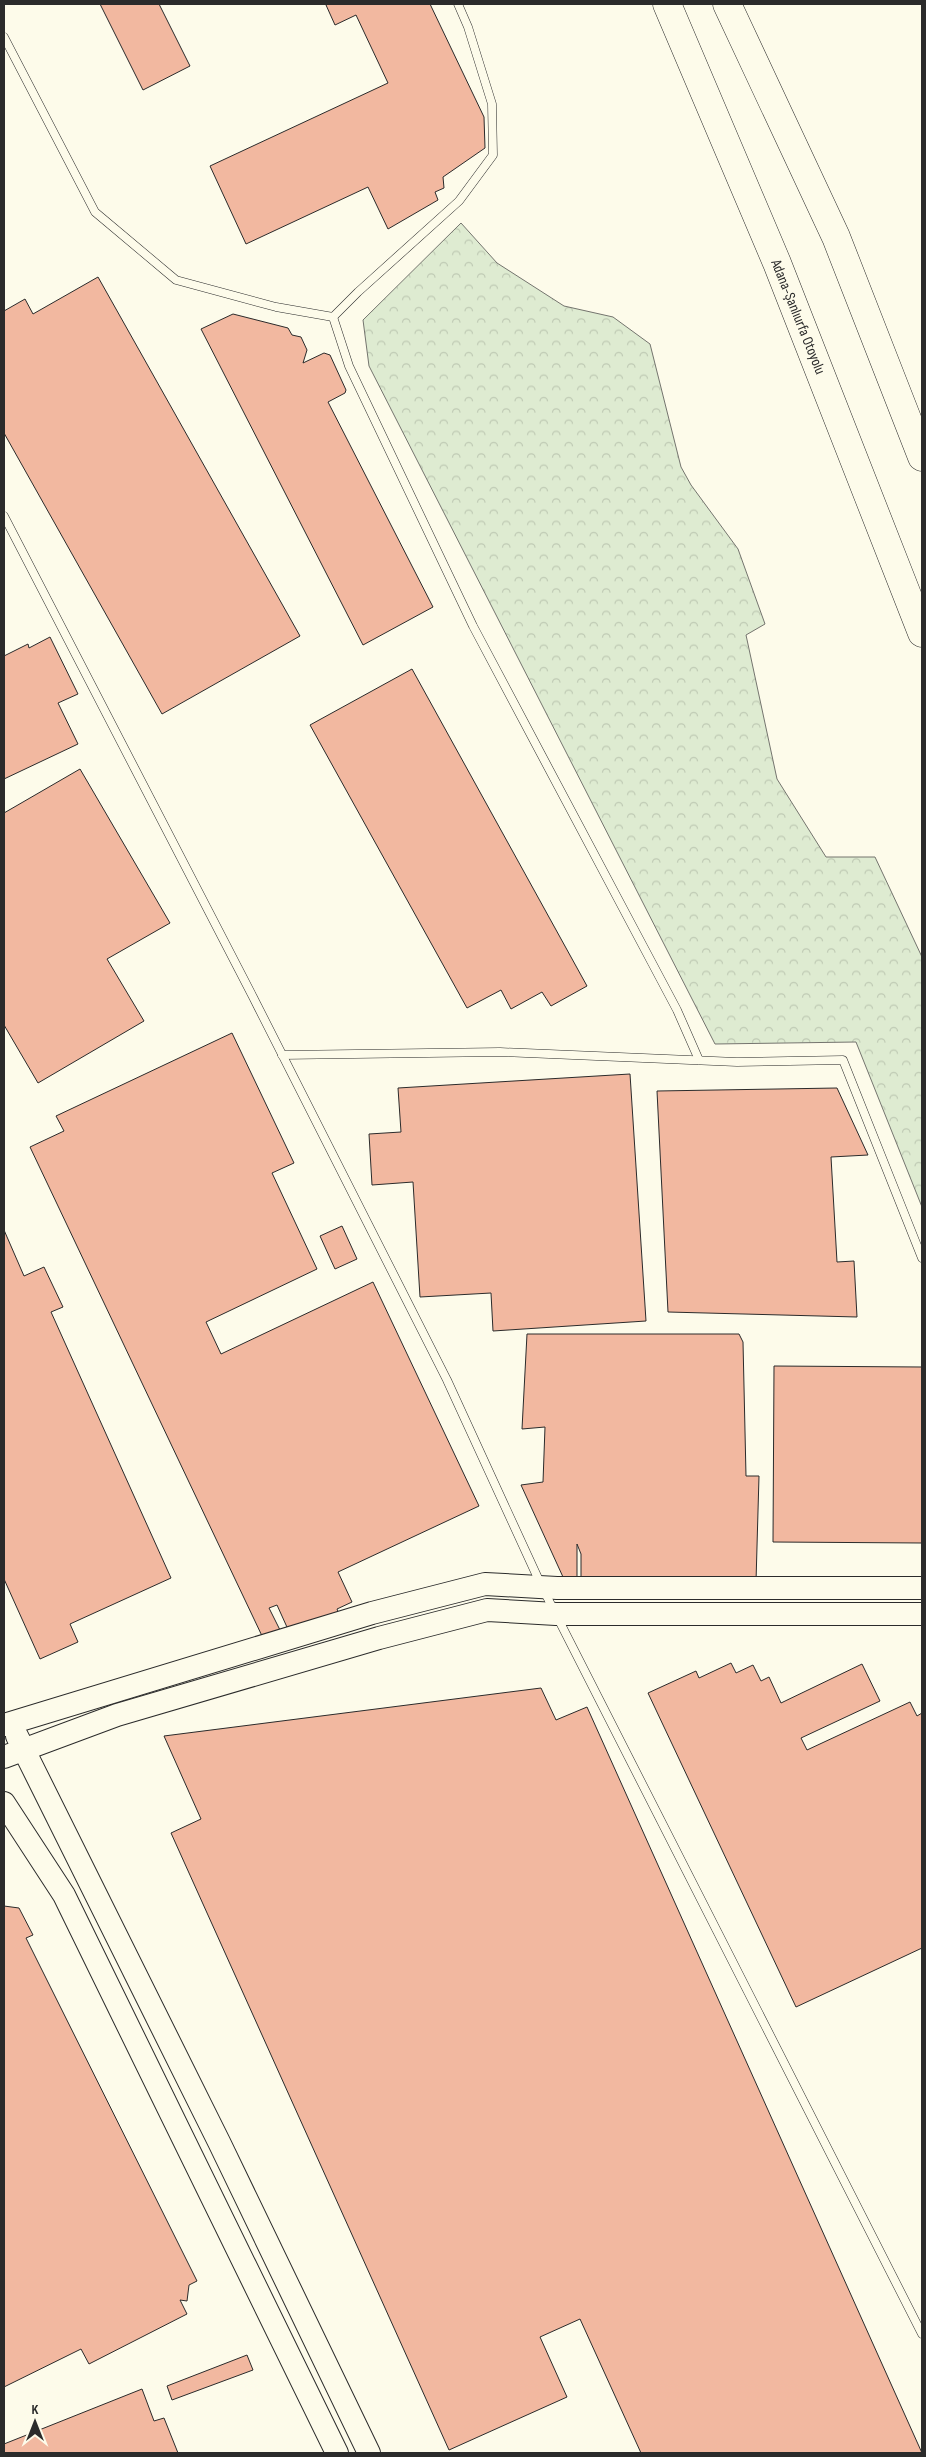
<svg xmlns="http://www.w3.org/2000/svg" width="926" height="2457" font-family="'Sofia Sans Condensed',sans-serif">
<style>
.forest{fill:url(#forest-crowns);stroke:#74746e}
.building{fill:#f2b8a0;stroke:#2b2b2b}
.lines{fill:none;stroke-linecap:round;stroke-linejoin:round}
.lane-casing{stroke:#2b2b2b;stroke-width:9}
.secondary-casing{stroke:#2b2b2b;stroke-width:24}
.highway-casing{stroke:#2b2b2b;stroke-width:29}
.lane{stroke:#fdfbea;stroke-width:8}
.secondary{stroke:#fdfbea;stroke-width:22}
.highway{stroke:#fdfbea;stroke-width:28}
.labels{text-anchor:middle;dominant-baseline:central;stroke-width:4;stroke-linejoin:round;paint-order:stroke}
.street-label{font-size:15px;fill:#2b2b2b;stroke:#fdfbea}
</style>
<defs>
<pattern id="forest-crowns" width="20" height="18" patternUnits="userSpaceOnUse" patternTransform="scale(1.25)"><rect width="20" height="18" fill="#deebd1"/><path d="M2 6a3 3 0 1 1 6 0M12 15a3 3 0 1 1 6 0" fill="none" stroke="#bfcab4"/></pattern>
</defs>
<rect width="100%" height="100%" fill="#fdfbea"/>
<!-- forest -->
<polygon class="forest" points="461,223 497,263 564,306 613,317 650,344 681,467 691,485 738,549 765,624 746,635 777,779 826,857 875,857 922,957 922,1207 856,1042 715,1044 369,366 363,320"/>
<!-- building -->
<g class="building">
<polygon points="100,4 159,4 190,66 143,90"/>
<polygon points="329,4 430,4 484,117 485,148 443,177 444,188 435,192 438,200 388,229 368,187 246,244 210,166 388,83 356,15 335,25 326,5"/>
<polygon points="98,277 300,636 162,714 4,433 4,311 25,299 33,314"/>
<polygon points="233,314 288,328 292,335 301,337 307,350 303,363 324,353 330,355 346,390 345,393 328,402 433,607 363,645 201,329"/>
<polygon points="50,637 78,694 58,703 78,744 4,779 4,656 28,644 29,648"/>
<polygon points="412,669 587,986 551,1006 542,992 511,1009 501,990 467,1008 310,725"/>
<polygon points="80,769 170,923 107,959 144,1021 38,1083 4,1025 4,813"/>
<polygon points="232,1033 294,1163 272,1173 317,1269 206,1322 221,1354 373,1282 479,1506 338,1572 352,1602 337,1609 339,1614 291,1636 277,1605 269,1608 280,1630 263,1638 30,1147 64,1131 56,1116"/>
<polygon points="630,1074 646,1321 493,1331 491,1293 420,1297 413,1182 372,1185 369,1134 401,1132 398,1088"/>
<polygon points="837,1088 868,1155 831,1157 837,1262 854,1261 857,1317 668,1312 657,1091"/>
<polygon points="342,1226 357,1259 335,1269 320,1236"/>
<polygon points="4,1230 24,1276 44,1267 63,1307 51,1312 171,1578 70,1624 78,1642 40,1659 4,1579"/>
<polygon points="527,1334 739,1334 743,1342 746,1476 759,1476 756,1582 581,1582 581,1554 577,1544 577,1577 563,1577 521,1485 543,1482 545,1427 522,1429"/>
<polygon points="774,1366 922,1367 922,1543 773,1542"/>
<polygon points="731,1663 736,1673 753,1665 761,1681 769,1677 781,1703 862,1664 880,1701 801,1738 807,1750 910,1702 917,1716 922,1713 922,1948 796,2007 648,1693 696,1671 699,1678"/>
<polygon points="541,1688 556,1720 587,1707 922,2453 641,2453 580,2319 540,2337 567,2397 449,2450 171,1833 201,1819 164,1736"/>
<polygon points="4,1906 19,1908 33,1935 26,1938 197,2281 189,2285 187,2301 180,2300 187,2314 89,2364 81,2349 4,2387"/>
<polygon points="247,2355 253,2370 172,2400 167,2386"/>
<polygon points="142,2389 154,2421 164,2418 178,2453 4,2453 4,2444"/>
</g>
<g class="lines">
<defs>
<g id="lane">
<polyline points="4,37 95,212 176,280 276,307 333,317"/>
<polyline points="333,317 349,366 473,626 677,1010 699,1060"/>
<polyline points="333,317 358,292 459,201 493,155 492,104 468,27 458,4"/>
<polyline points="4,516 253,997 447,1380 542,1587 922,2334"/>
<polyline points="282,1055 500,1052 737,1062 843,1060 922,1258"/>
</g>
<g id="secondary">
<polyline points="4,1725 372,1613 485,1584 557,1588 922,1588"/>
<polyline points="17,1736 219,2142 369,2453"/>
<polyline points="4,1757 117,1715 379,1638 487,1610 556,1614 922,1614"/>
<polyline points="4,1803 64,1895 337,2453"/>
</g>
<g id="highway">
<polyline points="667,4 777,263 922,633"/>
<polyline points="727,4 836,237 922,457"/>
</g>
</defs>
<!-- lane casing -->
<use href="#lane" class="lane-casing"/>
<!-- secondary casing -->
<use href="#secondary" class="secondary-casing"/>
<!-- highway casing -->
<use href="#highway" class="highway-casing"/>
<!-- lane -->
<use href="#lane" class="lane"/>
<!-- secondary -->
<use href="#secondary" class="secondary"/>
<!-- highway -->
<use href="#highway" class="highway"/>
</g>
<g class="labels">
<!-- street labels -->
<g class="street-label">
<text transform="translate(798 317) rotate(68)">Adana-Şanlıurfa Otoyolu</text>
</g>
</g>
<!-- border -->
<rect width="926" height="2457" fill="none" stroke="#2b2b2b" stroke-width="10"/>
<!-- north arrow -->
<g transform="translate(35 2422)" stroke="#fdfbea" stroke-width="4" paint-order="stroke">
<path d="M0-4L9 19L0 12L-9 19Z" fill="#2b2b2b"/>
<text y="-8" font-size="14" font-weight="bold" text-anchor="middle" fill="#2b2b2b">K</text>
</g>
</svg>
